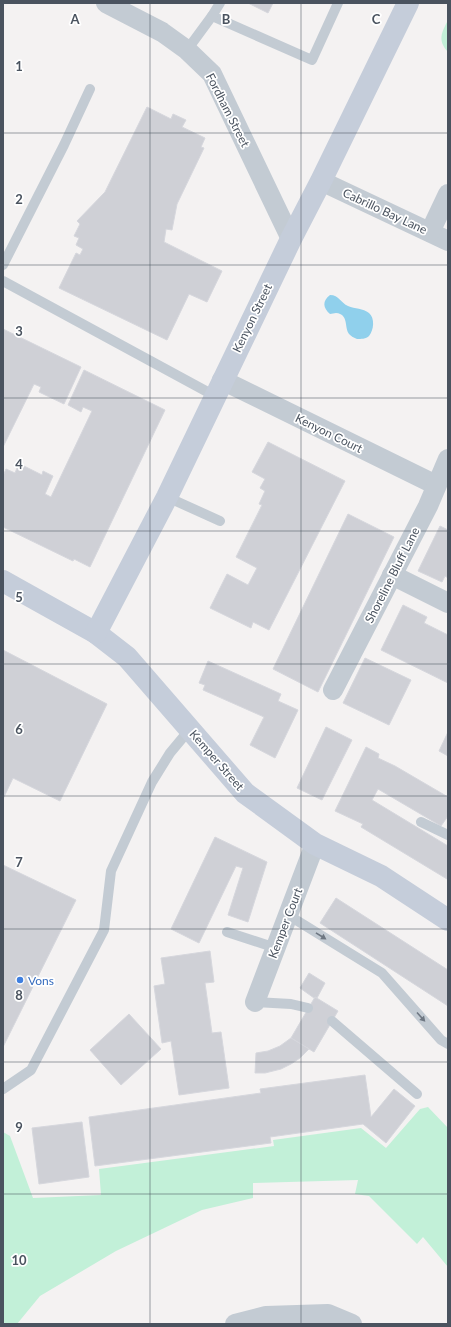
<svg xmlns="http://www.w3.org/2000/svg" width="451" height="1327" font-family="Lato,sans-serif">
<style>
.green{fill:#c2f0d8}
.water{fill:#90d0ec}
.building{fill:#cfd0d6;stroke:#d6d7dd}
.lines{fill:none;stroke-linecap:round;stroke-linejoin:round}
.lane{stroke:#c3cbd3;stroke-width:10}
.street{stroke:#c3cbd3;stroke-width:20}
.secondary{stroke:#c5cdda;stroke-width:22}
.oneway{fill:#6e7782}
.grid{fill:none;stroke:#4a535f;stroke-width:1;stroke-opacity:0.55}
.shop-dot{fill:#3f7fe0;stroke:#fff;stroke-width:1.5}
.labels{text-anchor:middle;dominant-baseline:central;stroke-width:3.5;stroke-linejoin:round;paint-order:stroke}
.street-label{font-size:12px;fill:#4a535f;stroke:#fff}
.shop-label{font-size:12px;fill:#366cbe;stroke:#fff;text-anchor:start}
.grid-label{font-size:13px;text-anchor:middle;font-weight:bold;fill:#4a535f;stroke:#fff;stroke-width:3.5;stroke-linejoin:round;paint-order:stroke}
</style>
<rect width="100%" height="100%" fill="#f4f2f2"/>
<!-- green -->
<g class="green">
<path d="M448 20V52C437 40 442 32 448 20Z"/>
<polygon points="428,1107 448,1128 448,1267 423,1237 417,1244 369,1196 355,1194 358,1180 253,1183 253,1198 202,1210 116,1251 40,1296 17,1324 3,1324 3,1132 10,1136 33,1198 101,1195 99,1169 274,1146 273,1140 361,1128 386,1148 420,1109"/>
</g>
<!-- water -->
<path class="water" d="M330 295C339 295 341 303 348 306 355 309 363 308 369 313 375 318 374 330 369 336 366 339 361 339 357 339 354 338 351 336 349 334 344 327 349 314 336 313 334 313 332 314 330 314 323 308 322 301 330 295Z"/>
<!-- building -->
<g class="building">
<polygon points="248,3 273,3 268,13"/>
<polygon points="147,107 171,119 173,114 186,120 182,127 205,138 201,147 204,148 177,204 172,230 166,229 164,242 222,271 207,302 189,294 167,340 59,288 76,253 80,255 83,249 76,245 79,238 74,236 80,224 77,221 105,192"/>
<polygon points="3,329 81,367 64,404 39,392 41,387 34,384 3,447"/>
<polygon points="84,370 165,410 90,567 74,559 73,561 3,527 3,476 6,469 15,473 17,468 22,470 24,466 42,475 43,471 53,476 45,494 51,497 92,411 83,407 81,412 68,405"/>
<polygon points="268,442 345,481 269,630 253,622 251,628 210,608 227,574 248,585 257,568 236,557 262,505 259,504 265,491 260,488 265,479 252,472"/>
<polygon points="348,514 394,537 318,692 273,669"/>
<polygon points="440,526 448,530 448,578 445,576 442,582 418,571"/>
<polygon points="403,605 427,617 424,623 448,635 448,683 381,650"/>
<polygon points="3,650 107,704 60,801 13,778 3,799"/>
<polygon points="365,658 411,680 389,725 343,703"/>
<polygon points="208,661 281,694 278,701 298,710 275,758 250,745 264,717 203,690 205,685 199,683"/>
<polygon points="326,727 352,740 322,800 297,788"/>
<polygon points="448,732 448,756 439,751"/>
<polygon points="366,747 379,754 378,758 395,766 448,797 448,816 441,826 378,789 372,800 448,846 447,879 361,827 363,824 335,811"/>
<polygon points="215,837 267,862 248,922 228,915 243,868 236,866 199,943 171,929"/>
<polygon points="3,865 76,900 3,1047"/>
<polygon points="336,898 448,970 448,1006 320,923"/>
<polygon points="210,951 214,982 205,983 212,1033 221,1032 229,1088 179,1095 171,1041 162,1043 154,986 165,984 161,958"/>
<polygon points="309,973 325,983 317,998 315,997 314,998 300,988"/>
<polygon points="315,997 338,1011 314,1052 291,1038"/>
<polygon points="129,1014 161,1049 121,1085 90,1050"/>
<polygon points="291,1038 309,1049 300,1058 291,1064 281,1069 265,1073 255,1073 256,1053 268,1051 280,1046"/>
<polygon points="365,1075 371,1117 394,1089 415,1106 386,1143 363,1124 270,1137 271,1143 95,1166 89,1117 261,1093 260,1089"/>
<polygon points="82,1122 89,1177 39,1184 32,1128"/>
</g>
<g class="lines">
<!-- lane -->
<g class="lane">
<polyline points="212,16 312,60 338,3"/>
<polyline points="187,50 212,16 220,3"/>
<polyline points="3,265 64,145 90,89"/>
<polyline points="3,281 215,396"/>
<polyline points="167,497 220,521"/>
<polyline points="421,822 448,835"/>
<polyline points="288,915 382,973 441,1040 448,1044"/>
<polyline points="227,932 276,948"/>
<polyline points="255,1002 291,1004 308,1008"/>
<polyline points="332,1021 417,1094"/>
<polyline points="3,1089 31,1070 104,930 111,871 152,782 170,753 190,729"/>
</g>
<!-- street -->
<g class="street">
<polyline points="106,3 162,32 187,50 212,74 291,239"/>
<polyline points="321,181 448,241"/>
<polyline points="430,232 448,194"/>
<polyline points="222,380 436,485"/>
<polyline points="392,575 448,603"/>
<polyline points="333,690 428,506 448,459"/>
<polyline points="255,1002 315,844"/>
<polyline points="235,1324 266,1316 328,1314 352,1324"/>
</g>
<!-- secondary -->
<g class="secondary">
<polyline points="3,581 96,633 127,657 245,793 315,844 381,876 448,920"/>
<polyline points="96,633 167,497 291,239 321,181 408,3"/>
</g>
</g>
<!-- one-way arrows -->
<defs><path id="oneway-solid" d="M-6-.8H1V-3.2L6.5 0L1 3.2V.8H-6Z"/></defs>
<g class="oneway">
<use href="#oneway-solid" transform="translate(321 936) rotate(32)"/>
<use href="#oneway-solid" transform="translate(421 1017) rotate(48)"/>
</g>
<!-- grid -->
<path class="grid" d="M150 3V1324M301 3V1324M3 133H448M3 265H448M3 398H448M3 531H448M3 664H448M3 796H448M3 929H448M3 1062H448M3 1194H448"/>
<!-- markers -->
<circle class="shop-dot" cx="20" cy="980" r="4"/>
<g class="labels">
<!-- street labels -->
<g class="street-label">
<text transform="translate(228 110) rotate(63)">Fordham Street</text>
<text transform="translate(385 211) rotate(25)">Cabrillo Bay Lane</text>
<text transform="translate(252 318) rotate(-64)">Kenyon Street</text>
<text transform="translate(329 433) rotate(26)">Kenyon Court</text>
<text transform="translate(392 575) rotate(-63)">Shoreline Bluff Lane</text>
<text transform="translate(217 760) rotate(49)">Kemper Street</text>
<text transform="translate(285 923) rotate(-69)">Kemper Court</text>
</g>
<!-- shop labels -->
<g class="shop-label">
<text x="28" y="980">Vons</text>
</g>
</g>
<g class="grid-label">
<text x="75" y="24">A</text>
<text x="226" y="24">B</text>
<text x="376" y="24">C</text>
<text x="19" y="71">1</text>
<text x="19" y="204">2</text>
<text x="19" y="336">3</text>
<text x="19" y="469">4</text>
<text x="19" y="602">5</text>
<text x="19" y="734">6</text>
<text x="19" y="867">7</text>
<text x="19" y="1000">8</text>
<text x="19" y="1132">9</text>
<text x="19" y="1265">10</text>
</g>
<!-- border -->
<rect width="451" height="1327" fill="none" stroke="#4a535f" stroke-width="8"/>
</svg>
